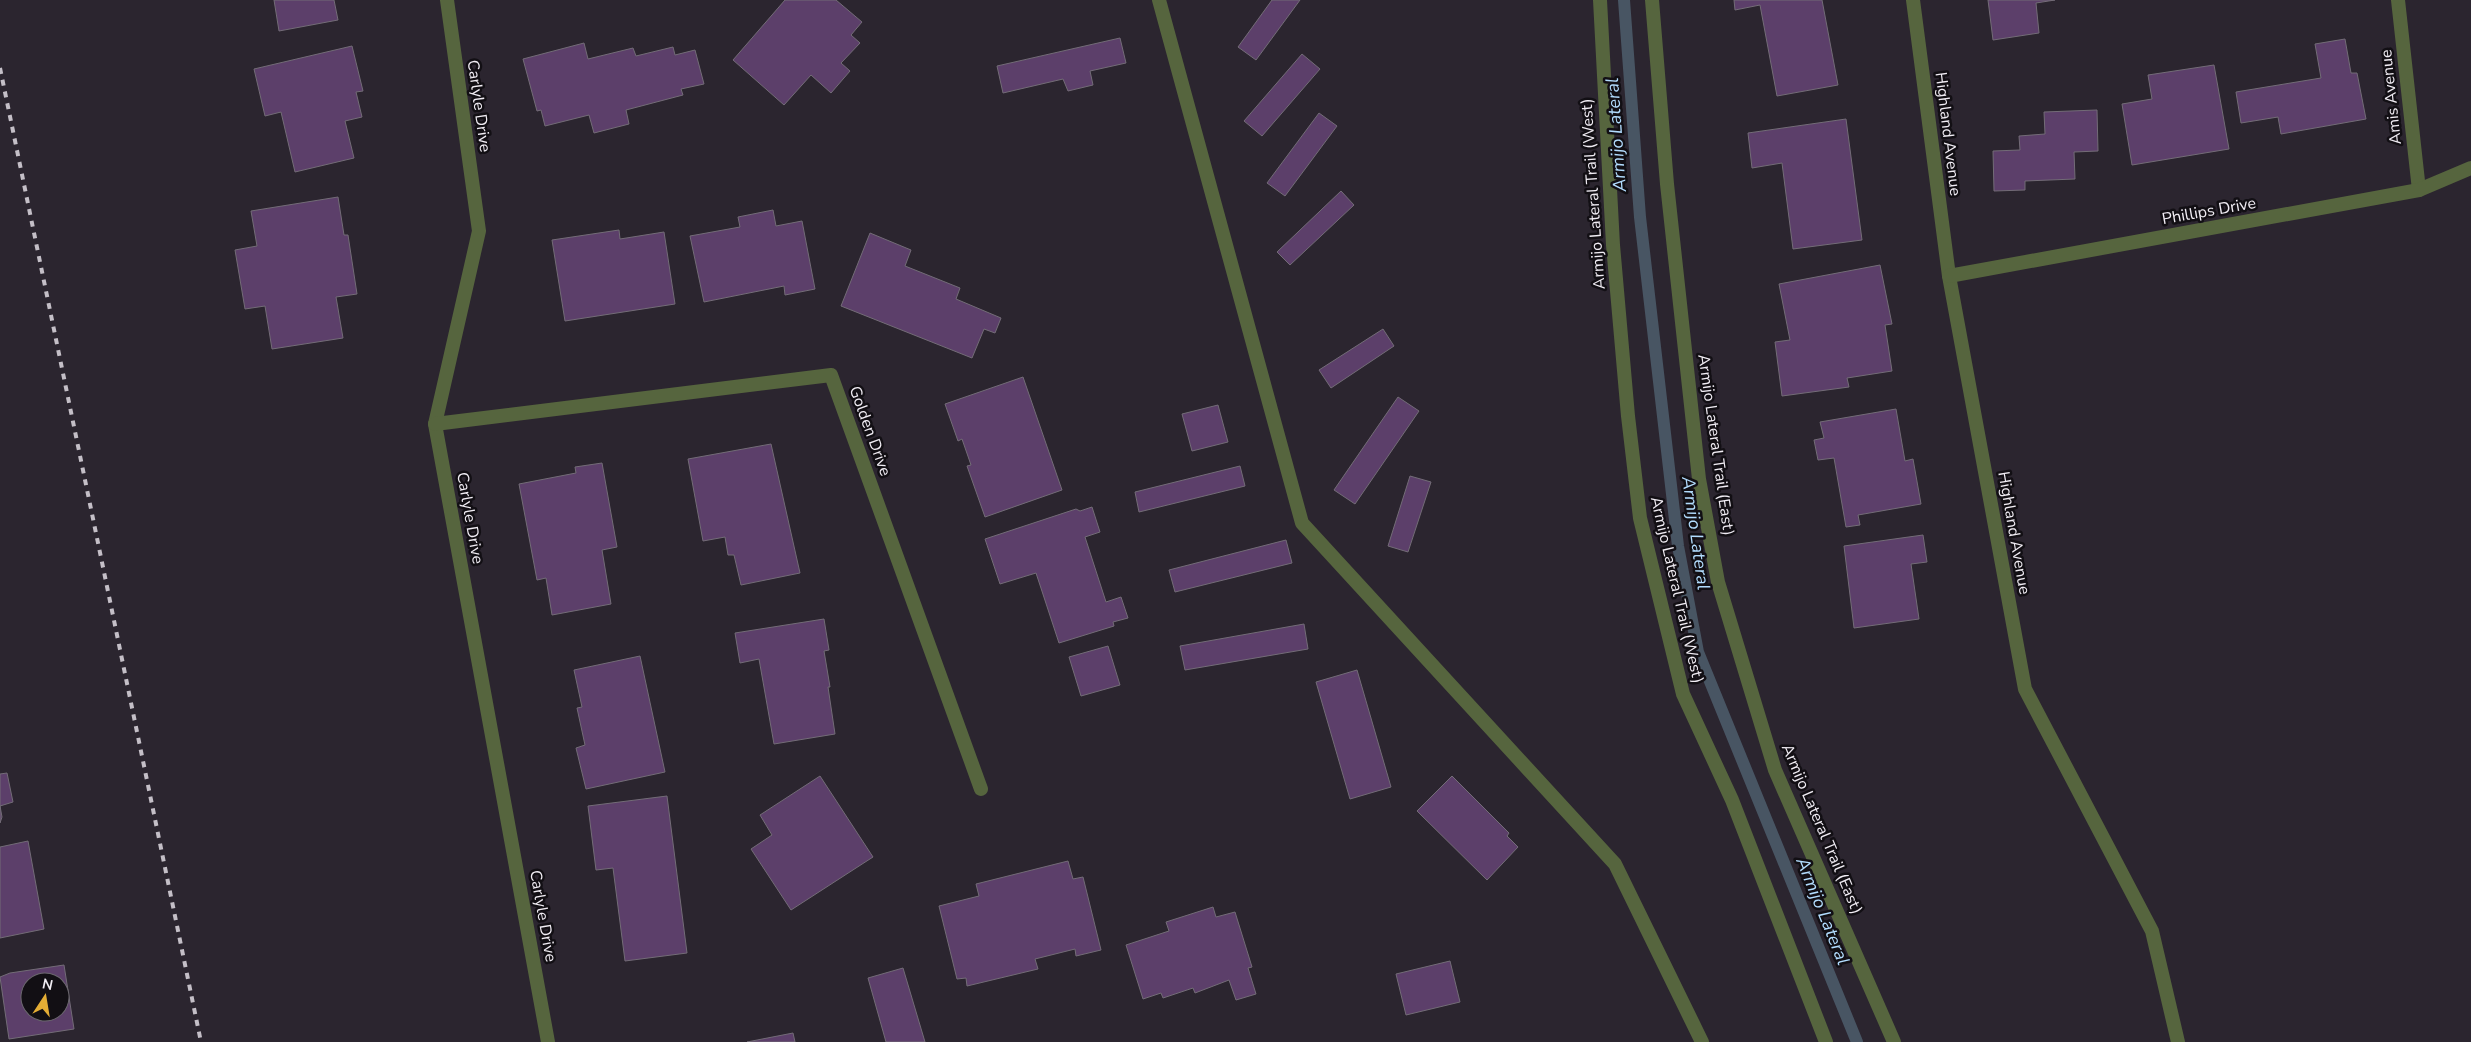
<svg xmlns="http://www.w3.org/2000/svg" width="2471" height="1042" font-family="'Nunito Sans',sans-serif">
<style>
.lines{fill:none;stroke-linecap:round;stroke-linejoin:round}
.stream{stroke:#485563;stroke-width:12}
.building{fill:#5c3f6a;stroke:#736c77;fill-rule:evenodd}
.service{stroke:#56653e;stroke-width:14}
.minor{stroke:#56653e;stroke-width:14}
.rail{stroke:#c4bfc7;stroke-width:4;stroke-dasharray:6 6;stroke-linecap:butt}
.labels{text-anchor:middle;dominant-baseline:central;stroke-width:5;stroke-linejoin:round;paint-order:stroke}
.street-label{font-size:16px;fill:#f1edf4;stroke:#120f14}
.water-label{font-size:18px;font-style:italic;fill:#b2dcfe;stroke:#120f14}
</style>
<rect width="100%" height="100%" fill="#2b252f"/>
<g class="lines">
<!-- stream -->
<polyline class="stream" points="1624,0 1640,217 1678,546 1698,652 1857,1042"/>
</g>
<!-- building -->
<g class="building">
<polygon points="274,0 334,0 338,20 279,31"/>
<polygon points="785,0 836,0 862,22 851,35 860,43 841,63 850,71 831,93 811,75 784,105 733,60"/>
<polygon points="1272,0 1300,0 1256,60 1238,47"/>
<polygon points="1734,0 1822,0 1838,85 1777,96 1760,5 1735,10"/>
<polygon points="1988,0 2055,0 2036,3 2039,33 1993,40"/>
<polygon points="1120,38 1126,63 1090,71 1093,85 1068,91 1063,79 1003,93 997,66"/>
<polygon points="2345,39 2351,73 2357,73 2366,119 2281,134 2278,117 2241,123 2236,92 2321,78 2315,44"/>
<polygon points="584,43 588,59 633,48 636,56 673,47 675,55 695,50 704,84 681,89 683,95 626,110 629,124 594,133 589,115 545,126 541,110 537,111 523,59"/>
<polygon points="352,46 363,91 356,92 362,117 345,121 354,158 295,172 281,112 265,116 254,69"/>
<polygon points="1302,54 1320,69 1262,136 1244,121"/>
<polygon points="2214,65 2229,149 2132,165 2122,104 2152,99 2148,75"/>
<polygon points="2097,110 2098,151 2074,152 2075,179 2025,181 2025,190 1994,191 1993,151 2020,150 2019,136 2045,134 2044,112"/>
<polygon points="1319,113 1337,126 1285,196 1267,183"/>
<polygon points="1846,119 1862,240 1793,249 1782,163 1752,168 1748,133"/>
<polygon points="1341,191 1354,205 1290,265 1277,252"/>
<polygon points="338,197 344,235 348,235 357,294 336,297 343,338 272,349 265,306 245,309 235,250 257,246 251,211"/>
<polygon points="773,210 776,226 802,221 815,289 785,295 784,286 704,302 690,236 740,227 738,217"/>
<polygon points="619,230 620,239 664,232 675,304 565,321 552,240"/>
<polygon points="870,233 911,250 905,266 960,288 956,299 1001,318 995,333 984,329 972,358 841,306"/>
<polygon points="1880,265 1892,324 1885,325 1892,371 1847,378 1849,387 1782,396 1775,342 1790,340 1779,284"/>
<polygon points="1383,329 1394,346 1331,388 1319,370"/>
<polygon points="1023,377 1062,490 985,517 967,466 971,465 962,439 958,441 945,404"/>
<polygon points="1398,397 1419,411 1355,504 1334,490"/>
<polygon points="1218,405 1228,442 1192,451 1182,414"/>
<polygon points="1896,409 1905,461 1913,459 1921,504 1858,515 1860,525 1846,527 1834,458 1818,460 1814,440 1824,438 1820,422"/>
<polygon points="771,444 800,573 741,585 734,555 728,555 725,537 703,541 688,459"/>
<polygon points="602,463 617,547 602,550 611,604 552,615 546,578 537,580 519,484 576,473 575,467"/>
<polygon points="1240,466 1245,486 1139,512 1135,492"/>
<polygon points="1410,476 1431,482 1408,552 1388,546"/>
<polygon points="1092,507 1100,532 1085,537 1106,602 1121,597 1128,618 1113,622 1114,626 1059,643 1036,573 1000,584 985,539 1076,509 1080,511"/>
<polygon points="1923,535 1927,562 1911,564 1919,619 1854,628 1844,546"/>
<polygon points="1286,540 1292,563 1175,592 1169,570"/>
<polygon points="824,619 829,650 824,651 830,687 828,687 835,734 774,744 759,659 740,663 735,633"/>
<polygon points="1304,624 1308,649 1185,670 1180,646"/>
<polygon points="1108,646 1120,685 1081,696 1069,657"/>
<polygon points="640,656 665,772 586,789 576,748 585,745 577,708 582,707 574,670"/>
<polygon points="1357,670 1391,787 1350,799 1316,682"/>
<polygon points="7,773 13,802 0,806 2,817 0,823 0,774"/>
<polygon points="820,776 873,857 791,910 751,849 772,835 760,815"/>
<polygon points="1452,776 1509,833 1507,836 1518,847 1487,880 1417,811"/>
<polygon points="667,796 687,953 625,961 613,868 596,870 588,806"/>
<polygon points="28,841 44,929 0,938 0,847"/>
<polygon points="1068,861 1073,879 1083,877 1101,950 1076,956 1075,949 1035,959 1038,969 967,986 966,978 957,979 939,906 979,896 976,884"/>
<polygon points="1213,907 1216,917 1235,912 1252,967 1248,968 1256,994 1236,1000 1229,980 1195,993 1193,988 1163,998 1161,993 1143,999 1126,945 1169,931 1166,922"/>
<polygon points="1450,961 1460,1002 1406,1015 1396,974"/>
<path d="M64 965 74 1029 9 1039 0 977 10 973ZM30 982H60V1012H30Z"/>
<polygon points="903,968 925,1042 886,1042 868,978"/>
<polygon points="793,1033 795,1042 747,1042"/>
</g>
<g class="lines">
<!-- service -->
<g class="service">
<polyline points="1600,0 1613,245 1628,416 1640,518 1683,694 1732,800 1826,1042"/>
<polyline points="1652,0 1667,184 1699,479 1718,582 1775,770 1894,1042"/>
</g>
<!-- minor -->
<g class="minor">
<polyline points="447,0 479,231 435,424 548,1042"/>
<polyline points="1159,0 1302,523 1615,864 1702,1042"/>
<polyline points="1913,0 1949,276 2025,689 2152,931 2178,1042"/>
<polyline points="2398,0 2419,190"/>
<polyline points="1949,276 2419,190 2471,168"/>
<polyline points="435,424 831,375 981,789"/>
</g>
<!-- rail -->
<polyline class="rail" points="0,68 201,1042"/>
</g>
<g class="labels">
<!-- street labels -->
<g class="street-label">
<text transform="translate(2391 97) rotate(-96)">Amis Avenue</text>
<text transform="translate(479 106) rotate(82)">Carlyle Drive</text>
<text transform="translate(1948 134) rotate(83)">Highland Avenue</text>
<text transform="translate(1593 194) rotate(-94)">Armijo Lateral Trail (West)</text>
<text transform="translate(2209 211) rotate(-10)">Phillips Drive</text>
<text transform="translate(870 431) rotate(70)">Golden Drive</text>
<text transform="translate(1716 445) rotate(82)">Armijo Lateral Trail (East)</text>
<text transform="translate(470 518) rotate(80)">Carlyle Drive</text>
<text transform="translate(2014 533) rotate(80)">Highland Avenue</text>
<text transform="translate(1677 590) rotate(77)">Armijo Lateral Trail (West)</text>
<text transform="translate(1822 829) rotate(67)">Armijo Lateral Trail (East)</text>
<text transform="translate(543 916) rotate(80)">Carlyle Drive</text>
</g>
<!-- water labels -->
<g class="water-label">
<text transform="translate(1616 135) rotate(-94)">Armijo Lateral</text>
<text transform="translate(1696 533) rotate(82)">Armijo Lateral</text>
<text transform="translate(1823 911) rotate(68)">Armijo Lateral</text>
</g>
</g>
<!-- north arrow -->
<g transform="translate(45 997) rotate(12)"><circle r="24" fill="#120f14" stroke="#6b686e"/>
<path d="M0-4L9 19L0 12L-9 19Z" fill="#e4ad35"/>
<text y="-8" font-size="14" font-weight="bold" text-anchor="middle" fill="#f1edf4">N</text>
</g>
</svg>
